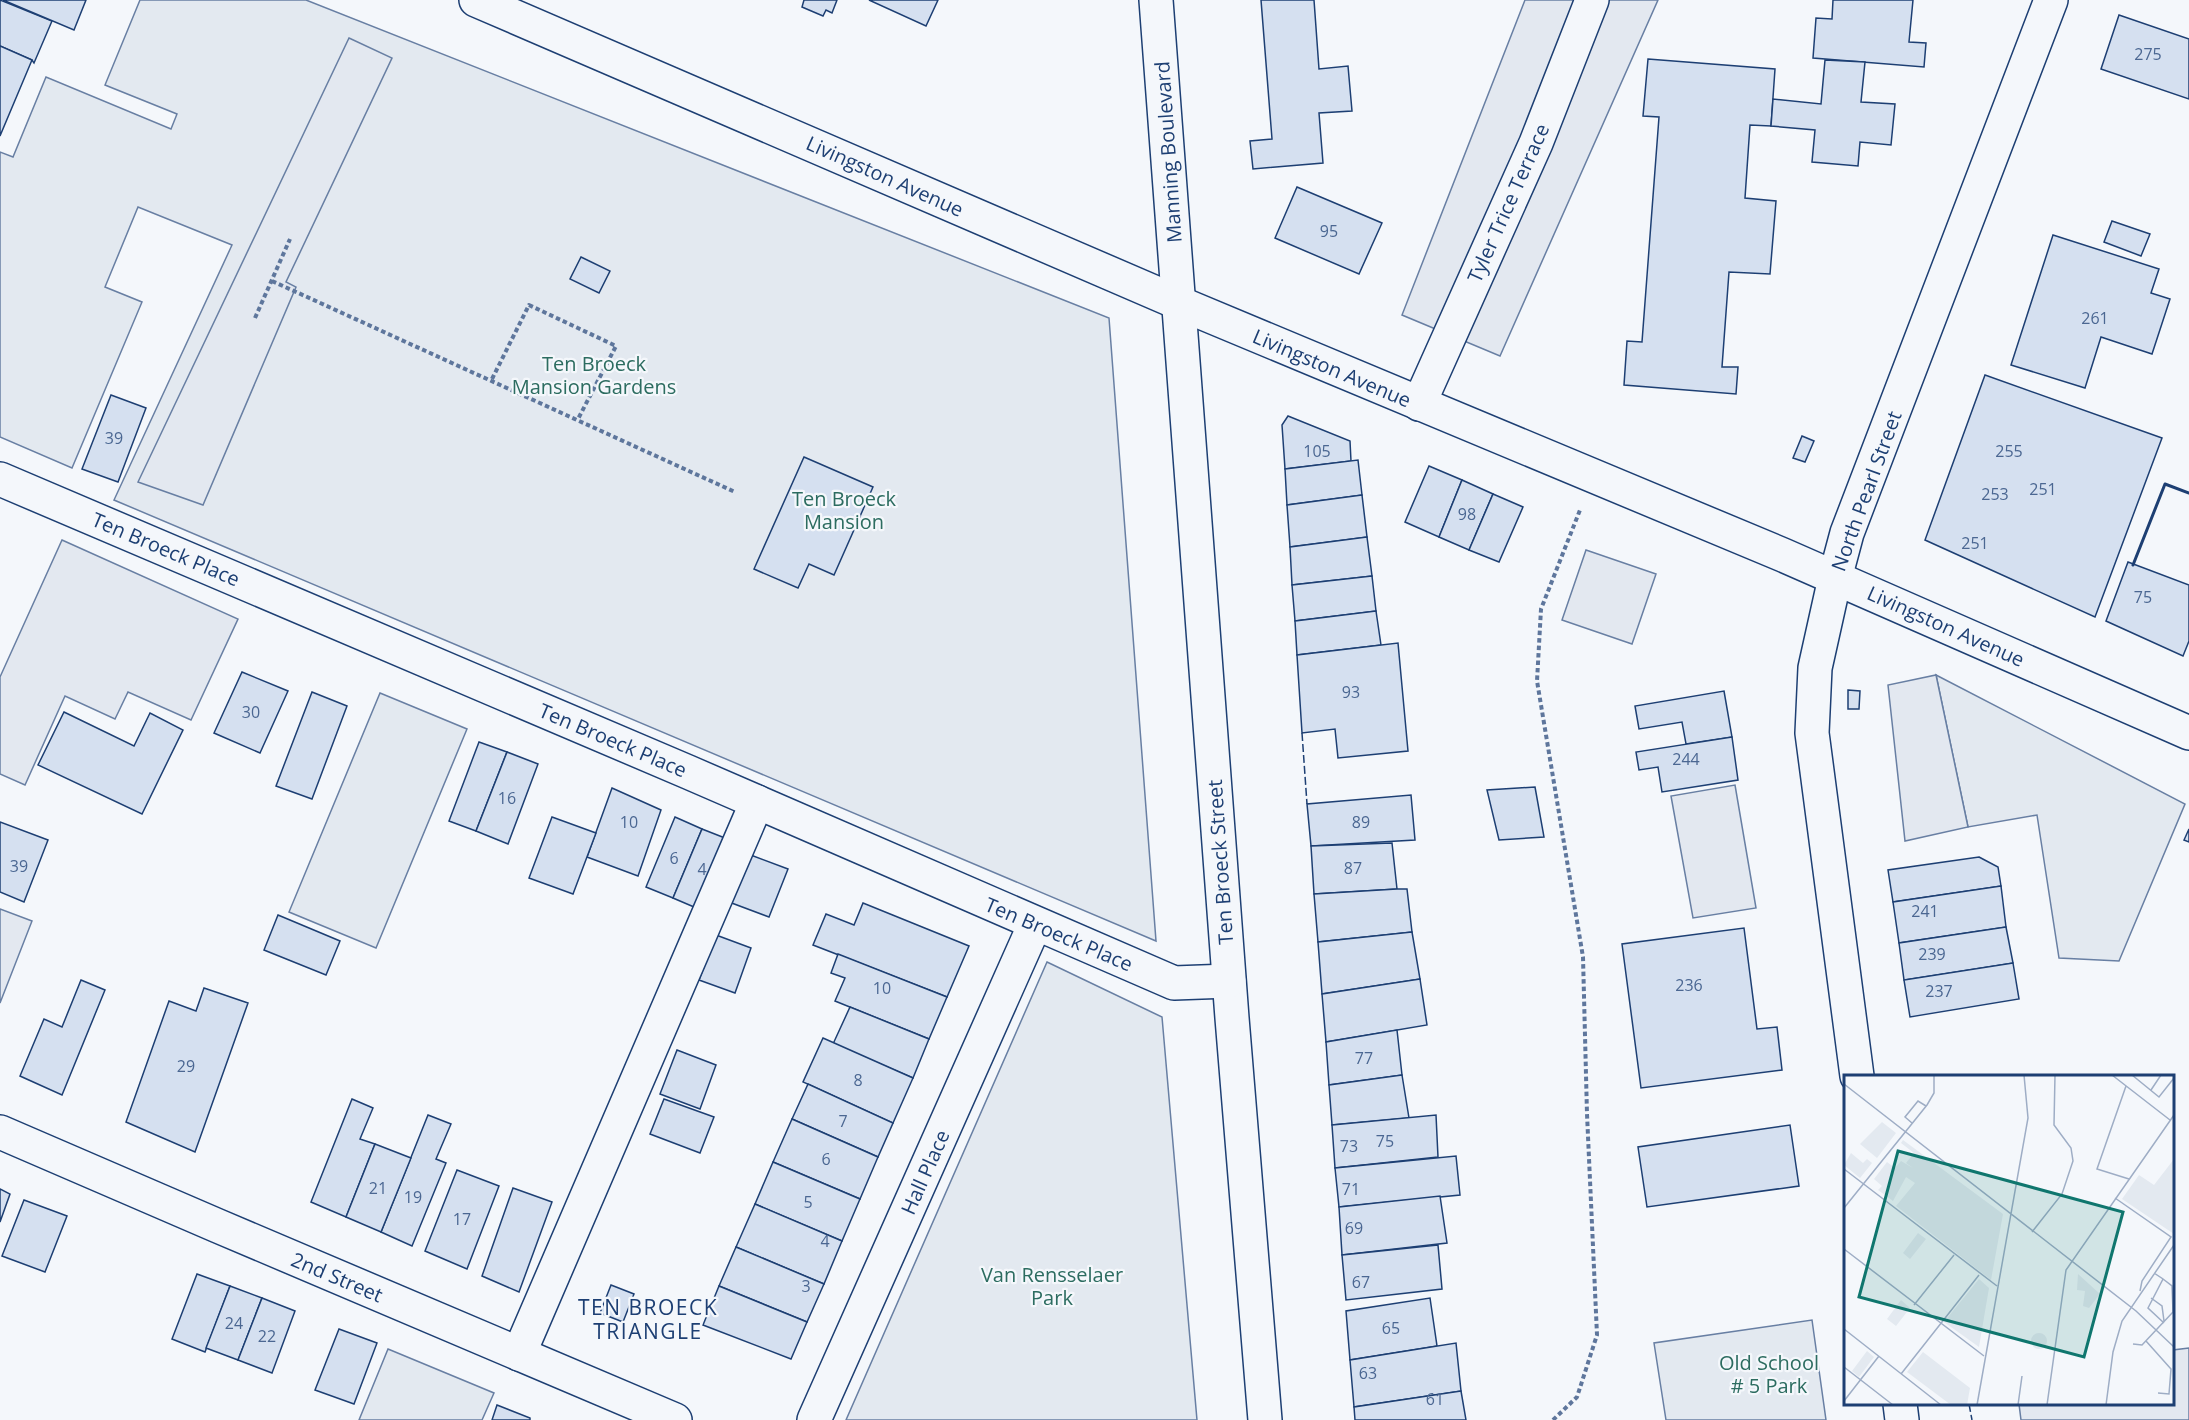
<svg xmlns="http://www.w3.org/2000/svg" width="2189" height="1420" font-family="'Open Sans',sans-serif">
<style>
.green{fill:#e3e9f0;stroke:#687fa3;stroke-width:1.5}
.parking{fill:#e3e8f0;stroke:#687fa3;stroke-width:1.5}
.building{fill:#d5e0f0;stroke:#1d3f73;stroke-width:1.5}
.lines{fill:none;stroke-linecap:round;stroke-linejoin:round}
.minor-casing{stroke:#1d3f73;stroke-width:36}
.major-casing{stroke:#1d3f73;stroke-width:36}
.path{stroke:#5e769c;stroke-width:4;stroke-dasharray:4.5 3;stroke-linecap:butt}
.minor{stroke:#f4f7fb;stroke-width:33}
.major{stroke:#f4f7fb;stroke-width:33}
.fence{stroke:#1d3f73;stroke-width:1.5;stroke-dasharray:8 3;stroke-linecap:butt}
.wall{stroke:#1d3f73;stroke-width:3}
.labels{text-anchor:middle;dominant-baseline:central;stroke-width:4.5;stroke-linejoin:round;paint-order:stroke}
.number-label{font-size:16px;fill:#4b6792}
.street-label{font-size:20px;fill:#1d3f73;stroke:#f4f7fb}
.park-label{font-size:20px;fill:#2c6c60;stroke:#f4f7fb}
.neighbourhood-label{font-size:21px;letter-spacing:1.5px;fill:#1d3f73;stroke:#f4f7fb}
.inset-road{fill:none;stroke:#9eadc5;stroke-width:1.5}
.view{fill:#0f766e;fill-opacity:0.15;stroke:#0f766e;stroke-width:3}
.inset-edge{fill:none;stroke:#1d3f73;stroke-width:3}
</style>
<rect width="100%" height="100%" fill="#f4f7fb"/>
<!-- green -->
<g class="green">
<polygon points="140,0 306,0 1109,318 1156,941 114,500 232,245 138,207 105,287 142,302 72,468 0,437 0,152 13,157 46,77 171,129 177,114 105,85"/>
<polygon points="1936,675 2185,804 2119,961 2059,958 2037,815 1968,827"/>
<polygon points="380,693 467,729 376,948 289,912"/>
<polygon points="1047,962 1162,1017 1197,1420 846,1420"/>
<polygon points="1812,1320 1826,1420 1666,1420 1654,1343"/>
<polygon points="388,1349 494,1393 482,1420 359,1420"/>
</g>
<!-- parking -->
<g class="parking">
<polygon points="1525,0 1658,0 1500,356 1402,315"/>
<polygon points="349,38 392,58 286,282 296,287 203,505 138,482"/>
<polygon points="62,540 238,619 191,720 128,692 115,719 65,696 25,785 0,774 0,677"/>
<polygon points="1586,550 1656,574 1632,644 1562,620"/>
<polygon points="1936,675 1968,827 1905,841 1888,685"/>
<polygon points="1735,785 1756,908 1693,918 1671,796"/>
<polygon points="0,909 32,921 0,1003"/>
<polygon points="2189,1348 2189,1420 2021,1420 2019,1404 2172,1404 2173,1350"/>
</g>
<!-- building -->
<g class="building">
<polygon points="0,0 52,21 34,63 32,60 0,46"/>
<polygon points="3,0 86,0 74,30"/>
<polygon points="804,0 837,0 832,13 826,10 823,16 802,7"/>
<polygon points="869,0 938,0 926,26"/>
<polygon points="1261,0 1314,0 1319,69 1348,66 1352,111 1319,113 1323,163 1253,169 1250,141 1272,139"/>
<polygon points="1833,0 1913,0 1909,42 1926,43 1924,67 1813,58 1816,18 1832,19"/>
<polygon points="2119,15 2189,39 2189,99 2101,69"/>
<polygon points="0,46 32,60 0,136"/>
<polygon points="1648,59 1775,69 1771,126 1750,125 1745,198 1776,201 1770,274 1729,272 1722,367 1738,367 1736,394 1624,385 1627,341 1642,342 1659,117 1643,116"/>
<polygon points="1825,60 1865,62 1861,102 1895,104 1891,145 1860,142 1858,166 1812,162 1815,130 1771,126 1773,99 1821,104"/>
<polygon points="1297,187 1382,223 1359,274 1275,238"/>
<polygon points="2112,221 2150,234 2141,256 2104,242"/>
<polygon points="2053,235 2159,269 2151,293 2170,299 2152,354 2101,337 2085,388 2011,365"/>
<polygon points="581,257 610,271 599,293 570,279"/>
<polygon points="1985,375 2162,438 2095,617 1925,540"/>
<polygon points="111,395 146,408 118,482 82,469"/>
<polygon points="1288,416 1350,441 1351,461 1285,469 1282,425"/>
<polygon points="1802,436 1814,441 1805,462 1793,458"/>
<polygon points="804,457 873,487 834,575 809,564 798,588 754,569"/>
<polygon points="1358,460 1362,495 1287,505 1285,469"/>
<polygon points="1429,466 1462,480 1439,537 1405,522"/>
<polygon points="1462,480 1493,494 1469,550 1439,537"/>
<polygon points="1493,494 1523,507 1499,562 1469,550"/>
<polygon points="1362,495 1367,537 1290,547 1287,505"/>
<polygon points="1367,537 1372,576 1292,585 1290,547"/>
<polygon points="2128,562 2189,585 2189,641 2183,656 2106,621"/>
<polygon points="1372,576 1376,611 1295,621 1292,585"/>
<polygon points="1376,611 1381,645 1297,655 1295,621"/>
<polygon points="1398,643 1408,751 1338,758 1335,729 1302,733 1297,655"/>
<polygon points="242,672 288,691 260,753 214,733"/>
<polygon points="1848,690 1860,691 1859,709 1848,709"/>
<polygon points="1724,691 1732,737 1686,744 1682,722 1639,729 1635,706"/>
<polygon points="312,692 347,706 312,799 276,786"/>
<polygon points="64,712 134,746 150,713 183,730 142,814 38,765"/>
<polygon points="1732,737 1738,780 1662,792 1658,767 1639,770 1636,752"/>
<polygon points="479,742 507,752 476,831 449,821"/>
<polygon points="507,752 538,764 508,844 476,831"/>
<polygon points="1535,787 1544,837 1499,840 1487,790"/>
<polygon points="612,788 661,810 638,876 587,857"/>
<polygon points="1411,795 1415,840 1311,846 1307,804"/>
<polygon points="552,817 596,833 573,894 529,878"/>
<polygon points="675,817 702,829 673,898 646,887"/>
<polygon points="0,822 48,840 24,902 0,892"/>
<polygon points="702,829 730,840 701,910 673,898"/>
<polygon points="2189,829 2189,842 2184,840"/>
<polygon points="1392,843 1397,889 1314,894 1311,846"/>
<polygon points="748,854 788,869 769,917 729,902"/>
<polygon points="1979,857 1998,867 2001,886 1893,902 1888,870"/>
<polygon points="2001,886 2006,927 1899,943 1893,902"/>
<polygon points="1397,889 1407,889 1412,932 1318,942 1314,894"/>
<polygon points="863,903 969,946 947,997 813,945 826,914 854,925"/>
<polygon points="278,915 340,941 326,975 264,950"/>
<polygon points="2006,927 2013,963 1904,980 1899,943"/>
<polygon points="1744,928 1757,1029 1777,1027 1782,1070 1641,1088 1622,944"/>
<polygon points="1412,932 1420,979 1322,994 1318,942"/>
<polygon points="716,935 751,948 735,993 699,980"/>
<polygon points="838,954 947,997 929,1039 835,1001 845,978 831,973"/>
<polygon points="2013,963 2019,999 1910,1017 1904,980"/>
<polygon points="1420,979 1427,1025 1326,1042 1322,994"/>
<polygon points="81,980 105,990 62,1095 20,1076 44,1019 62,1027"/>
<polygon points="204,988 248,1003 195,1152 126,1122 169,1001 196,1011"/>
<polygon points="850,1007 929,1039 913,1078 833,1044"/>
<polygon points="1397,1030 1402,1075 1329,1085 1326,1042"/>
<polygon points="823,1038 913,1078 893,1123 803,1082"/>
<polygon points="677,1050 716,1065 700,1109 660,1094"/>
<polygon points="1402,1075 1409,1118 1332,1125 1329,1085"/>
<polygon points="808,1084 893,1123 878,1157 792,1119"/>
<polygon points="352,1099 373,1108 360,1139 375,1144 346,1217 311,1202"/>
<polygon points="664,1099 714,1117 700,1153 650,1134"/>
<polygon points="428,1115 451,1124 436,1159 446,1163 412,1246 381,1232"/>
<polygon points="1436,1115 1438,1157 1335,1168 1332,1125"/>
<polygon points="792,1119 878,1157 860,1199 773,1162"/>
<polygon points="1790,1125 1799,1186 1647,1207 1638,1147"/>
<polygon points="375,1144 411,1158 381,1232 346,1217"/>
<polygon points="1456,1156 1460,1195 1339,1207 1335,1168"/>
<polygon points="773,1162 860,1199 842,1241 755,1204"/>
<polygon points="457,1170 499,1186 467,1269 425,1251"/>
<polygon points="513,1188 552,1202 519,1292 482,1276"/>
<polygon points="0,1189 10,1194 0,1222"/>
<polygon points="1440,1196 1447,1243 1342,1255 1339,1207"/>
<polygon points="24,1200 67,1216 45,1272 2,1256"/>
<polygon points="755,1204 842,1241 824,1284 736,1247"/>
<polygon points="1438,1245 1442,1289 1346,1300 1342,1255"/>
<polygon points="736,1247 824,1284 807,1322 719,1286"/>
<polygon points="197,1274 230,1286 205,1352 172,1339"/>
<polygon points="611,1285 634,1294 623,1322 600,1313"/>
<polygon points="230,1286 262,1298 238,1360 206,1348"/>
<polygon points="719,1286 807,1322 791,1359 703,1325"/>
<polygon points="262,1298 295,1311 272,1373 238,1360"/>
<polygon points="1430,1298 1437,1346 1350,1360 1346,1311"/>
<polygon points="339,1329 377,1343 354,1404 315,1390"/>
<polygon points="1456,1343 1461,1391 1354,1407 1350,1360"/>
<polygon points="1461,1391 1466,1420 1355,1420 1354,1407"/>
<polygon points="497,1405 530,1418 530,1420 492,1420"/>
</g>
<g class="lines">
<defs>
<g id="minor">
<polyline points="476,0 1179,303 1783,555 2189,733"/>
<polyline points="1156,0 1232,1018 1265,1420"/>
<polyline points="1419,404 1536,143 1592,0"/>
<polyline points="0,479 688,772 1174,983 1229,981"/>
<polyline points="0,1132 218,1226 675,1420"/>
<polyline points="519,1354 757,802"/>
<polyline points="814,1420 1035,924"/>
</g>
<g id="major">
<polyline points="1857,1076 1812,733 1815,668 1835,578 1847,533 2051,0"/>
<polyline points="1900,1404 1902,1420"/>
</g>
</defs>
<!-- minor casing -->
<use href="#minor" class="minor-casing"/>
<!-- major casing -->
<use href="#major" class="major-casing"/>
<!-- path -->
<g class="path">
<polyline points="272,281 735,492"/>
<polyline points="255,318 290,239"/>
<polyline points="492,379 529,305 616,346 578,419"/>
<polyline points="1553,1420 1577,1397 1597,1335 1587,1114 1583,957 1537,681 1541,609 1580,510"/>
</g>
<!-- minor -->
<use href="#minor" class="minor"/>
<!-- major -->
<use href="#major" class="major"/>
<!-- fence -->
<g class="fence">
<polyline points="1302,733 1307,804"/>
<polyline points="1969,1404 1972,1420"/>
</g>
<!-- wall -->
<polyline class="wall" points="2133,565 2165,484 2189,493"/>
</g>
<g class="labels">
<!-- number labels -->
<g class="number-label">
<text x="2148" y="54">275</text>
<text x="1329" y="231">95</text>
<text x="2095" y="318">261</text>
<text x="114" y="438">39</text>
<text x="1317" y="451">105</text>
<text x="2009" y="451">255</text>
<text x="2043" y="489">251</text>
<text x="1995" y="494">253</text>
<text x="1467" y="514">98</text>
<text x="1975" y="543">251</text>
<text x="2143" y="597">75</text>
<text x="1351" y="692">93</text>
<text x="251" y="712">30</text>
<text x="1686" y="759">244</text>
<text x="507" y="798">16</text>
<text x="629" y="822">10</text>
<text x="1361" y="822">89</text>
<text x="674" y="858">6</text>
<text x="19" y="866">39</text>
<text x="1353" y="868">87</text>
<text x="702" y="869">4</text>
<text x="1925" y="911">241</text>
<text x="1932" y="954">239</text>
<text x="1689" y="985">236</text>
<text x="882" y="988">10</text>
<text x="1939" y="991">237</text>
<text x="1364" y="1058">77</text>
<text x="186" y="1066">29</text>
<text x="858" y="1080">8</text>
<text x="843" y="1121">7</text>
<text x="1385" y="1141">75</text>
<text x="1349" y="1146">73</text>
<text x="826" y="1159">6</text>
<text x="378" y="1188">21</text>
<text x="1351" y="1189">71</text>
<text x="413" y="1197">19</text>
<text x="808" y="1202">5</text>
<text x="462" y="1219">17</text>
<text x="1354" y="1228">69</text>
<text x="825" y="1241">4</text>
<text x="1361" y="1282">67</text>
<text x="806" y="1286">3</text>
<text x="234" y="1323">24</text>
<text x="1391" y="1328">65</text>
<text x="267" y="1336">22</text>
<text x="1368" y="1373">63</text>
<text x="1435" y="1399">61</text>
</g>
<!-- street labels -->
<g class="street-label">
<text transform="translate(1168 152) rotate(-94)">Manning Boulevard</text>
<text transform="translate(885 176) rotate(24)">Livingston Avenue</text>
<text transform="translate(1508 203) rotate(-66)">Tyler Trice Terrace</text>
<text transform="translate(1332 368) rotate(23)">Livingston Avenue</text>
<text transform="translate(1866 491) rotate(-70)">North Pearl Street</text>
<text transform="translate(166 549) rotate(23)">Ten Broeck Place</text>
<text transform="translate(1946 626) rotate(24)">Livingston Avenue</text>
<text transform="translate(613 740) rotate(23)">Ten Broeck Place</text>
<text transform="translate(1220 862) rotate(-94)">Ten Broeck Street</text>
<text transform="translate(1059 934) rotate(23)">Ten Broeck Place</text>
<text transform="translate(925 1172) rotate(-66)">Hall Place</text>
<text transform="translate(337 1277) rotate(23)">2nd Street</text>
</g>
<!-- park labels -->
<g class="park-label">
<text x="594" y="363">Ten Broeck<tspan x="594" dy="23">Mansion Gardens</tspan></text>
<text x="844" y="498">Ten Broeck<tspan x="844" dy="23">Mansion</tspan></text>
<text x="1052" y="1274">Van Rensselaer<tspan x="1052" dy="23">Park</tspan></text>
<text x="1769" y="1362">Old School<tspan x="1769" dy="23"># 5 Park</tspan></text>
</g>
<!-- neighbourhood labels -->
<g class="neighbourhood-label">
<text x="648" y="1307">TEN BROECK<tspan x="648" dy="24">TRIANGLE</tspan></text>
</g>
</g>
<!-- overview -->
<g transform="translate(1844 1075)">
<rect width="330" height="330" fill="#f4f7fb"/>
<path d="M38 47 52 58 33 83 16 69ZM59 65 159 139 147 205 52 131 71 108 62 102 49 126 34 115 38 111 30 104 43 87 51 93 57 86 69 93 62 88 70 78 57 68ZM7 78 19 88 23 84 28 88 16 103 0 90ZM330 84V159L278 124 295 100 310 110ZM74 158 82 164 66 184 59 178ZM234 199 256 219 245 233 239 231 241 216 233 215ZM135 204 145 213 135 272 100 247ZM57 225 66 233 52 251 43 244ZM187 266a8 8 0 1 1 16 0a8 8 0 1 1-16 0ZM23 276 30 282 15 302 8 296ZM79 277 126 313 123 330H107L63 297Z" fill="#e3e9f0"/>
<path class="inset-road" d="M268 0 326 45M288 0 315 22 330 3M0 9 292 236 330 272M282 11 253 94 285 104M307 15 317 0M68 48 61 42 74 26 82 31M0 94 153 211M271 123 327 162 298 206 296 216M0 133 83 30 90 18V0M188 157 218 119 229 86 227 73 210 50 211 0M0 174 140 281M310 198 319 204 304 233 320 248M307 223 318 231 320 246M70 230 110 180M0 254 97 330M302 266 327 294 325 319 314 318M289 269 298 270 329 237 328 211 319 204M0 292 49 330M57 299 135 200M0 326 35 281M133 330 184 43 180 0M174 330 178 301M203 330 222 195 330 40M262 330 269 277 278 246 330 170"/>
<path class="view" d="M54 76 279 137 240 282 15 222Z"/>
<rect width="330" height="330" class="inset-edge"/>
</g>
</svg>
